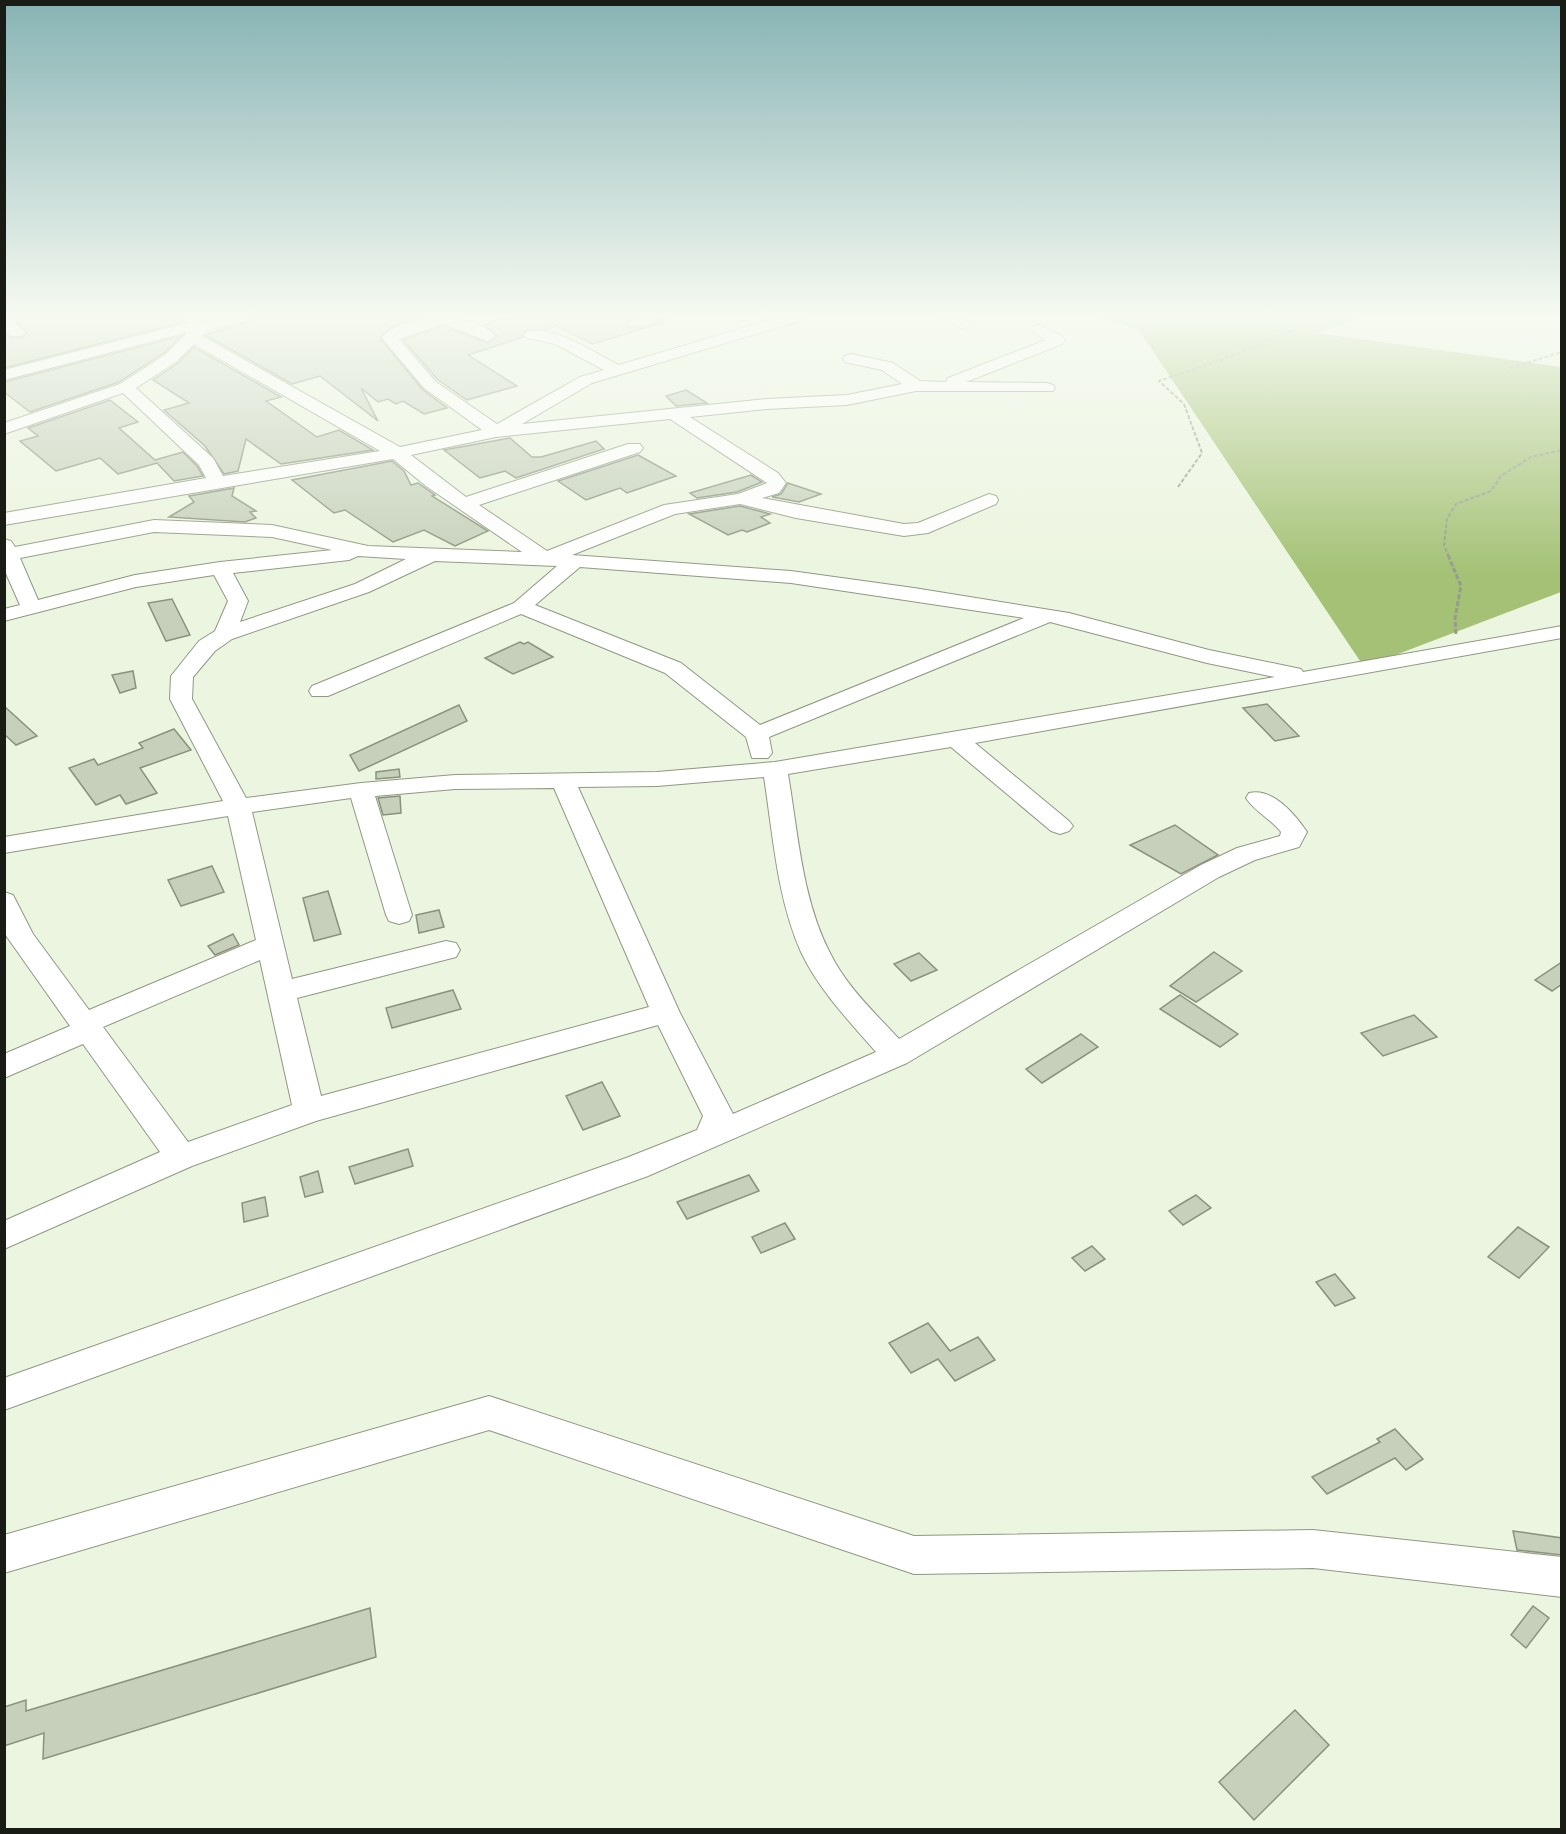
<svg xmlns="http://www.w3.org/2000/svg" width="1566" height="1834" font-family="Ubuntu,sans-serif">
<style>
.forest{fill:#a4c175}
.building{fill:#c6d0ba;stroke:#8a927e;stroke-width:1.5}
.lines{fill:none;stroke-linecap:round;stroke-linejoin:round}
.minor-casing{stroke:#8f9883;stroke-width:2}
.path-far1{stroke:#959c8b;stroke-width:2;stroke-dasharray:4 2;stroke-linecap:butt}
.path{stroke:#959c8b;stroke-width:3;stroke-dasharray:5 2;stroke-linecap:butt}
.minor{fill:#fff;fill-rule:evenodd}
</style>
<rect width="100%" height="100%" fill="#ecf5df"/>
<!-- forest -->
<polygon class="forest" points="1097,317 1361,317 1317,333 1561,367 1561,592 1364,667 1139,330"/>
<!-- building -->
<g class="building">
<polygon points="14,317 181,317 184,322 4,368 4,332 12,338 22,338 27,333"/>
<polygon points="252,317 427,317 404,322 390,328 380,338 422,389 447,408 424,414 403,401 396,404 388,399 378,402 361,388 378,421 320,376 292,384 205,335 249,322"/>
<polygon points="507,317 634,317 626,323 631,328 642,328 664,320 664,322 593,344 556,326 545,330 527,330 522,333 523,337 468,355 517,386 467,400 438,380 403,340 443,326 488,343 497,336 484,325"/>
<polygon points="181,336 164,353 119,382 30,412 4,392 4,382"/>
<polygon points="194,347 281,397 266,401 317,437 339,430 373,450 281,464 246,439 238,471 224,474 205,446 164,410 189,403 153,380 178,363"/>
<polygon points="686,390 707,403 676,406 666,396"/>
<polygon points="110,400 138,422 119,428 155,460 183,452 197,466 203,476 174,481 157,463 118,474 100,458 56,471 20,441 38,436 28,428"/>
<polygon points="510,438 532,457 541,457 596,441 604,449 516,478 505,471 480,478 444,450"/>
<polygon points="638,455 676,476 627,493 620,488 586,500 558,481"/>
<polygon points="392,461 404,471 411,485 418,483 435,495 432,496 488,531 455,546 424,530 393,542 345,510 334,513 292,480"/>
<polygon points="751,475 762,482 737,492 697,498 690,493"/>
<polygon points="788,483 821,494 799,502 772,497 781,494"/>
<polygon points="234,488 232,496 256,511 250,512 256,518 245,522 169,517 194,502 189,496"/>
<polygon points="740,506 770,514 761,517 770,523 747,532 742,530 728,535 689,514"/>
<polygon points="172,599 190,635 166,641 148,603"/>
<polygon points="520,642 524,644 528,642 553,657 513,674 485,658"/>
<polygon points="133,671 136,688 120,693 112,675"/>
<polygon points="1267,704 1299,736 1275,741 1243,708"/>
<polygon points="459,705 467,721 359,771 350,755"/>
<polygon points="4,706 37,736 16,745 4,734"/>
<polygon points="174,729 191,750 140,768 157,793 126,804 120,795 96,805 69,768 94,759 98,765 143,748 139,743"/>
<polygon points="399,769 400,777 376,779 376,772"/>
<polygon points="400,796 401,813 383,815 378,798"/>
<polygon points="1175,825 1218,855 1181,874 1130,845"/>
<polygon points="212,866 224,892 181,906 168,880"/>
<polygon points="328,891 341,934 314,941 303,898"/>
<polygon points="439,910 444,927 419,933 416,915"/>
<polygon points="233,934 239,945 215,955 208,946"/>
<polygon points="1214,952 1242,971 1196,1002 1170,986"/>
<polygon points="919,953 937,970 911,981 894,964"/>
<polygon points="1562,962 1562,984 1552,991 1535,980"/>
<polygon points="453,990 461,1009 392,1028 386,1008"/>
<polygon points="1180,995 1238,1034 1220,1047 1160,1009"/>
<polygon points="1414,1015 1437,1037 1383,1056 1361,1033"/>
<polygon points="1081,1034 1098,1047 1042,1083 1026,1069"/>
<polygon points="602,1082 620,1116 583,1130 566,1096"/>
<polygon points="408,1149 413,1166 355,1184 349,1167"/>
<polygon points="318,1171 323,1192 305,1197 300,1177"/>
<polygon points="749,1175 759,1191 687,1219 677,1202"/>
<polygon points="1196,1195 1211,1208 1183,1225 1169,1211"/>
<polygon points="265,1197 268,1216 244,1222 242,1203"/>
<polygon points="785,1223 795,1239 761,1253 752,1237"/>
<polygon points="1518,1227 1549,1247 1519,1278 1488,1257"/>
<polygon points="1092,1246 1105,1259 1085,1271 1072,1258"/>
<polygon points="1335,1274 1355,1298 1335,1306 1316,1282"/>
<polygon points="928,1323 950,1351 978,1337 995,1360 955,1381 938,1359 911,1373 889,1343"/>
<polygon points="1395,1429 1423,1459 1406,1470 1395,1458 1327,1494 1312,1477 1380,1442 1377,1439"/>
<polygon points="1513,1531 1562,1538 1562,1555 1517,1550"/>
<polygon points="1533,1606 1549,1618 1526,1648 1511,1635"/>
<polygon points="370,1608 376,1657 43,1759 44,1733 4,1746 4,1707 26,1700 26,1711"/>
<polygon points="1295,1710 1329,1745 1254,1820 1219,1782"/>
</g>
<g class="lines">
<defs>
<g id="minor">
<polygon points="4,317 11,317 25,333 22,336 12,336 4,328"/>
<path d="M183 317H199L204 323 224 317H250L248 320 206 331 202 336 400 447 482 430 424 388 382 338C401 313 475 312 495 336L487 341 443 324 399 339 436 382 497 424 580 377 604 370 555 344 527 338 524 335 527 332C554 325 595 353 619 365L780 317H804L802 320 592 383 522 424 766 399 847 395 902 384 882 370 845 362 843 359 845 356 851 354 893 363 920 381 946 382 948 378 1046 340 1029 329 1037 324 1062 336 1065 341 1062 344 966 382 1047 383 1053 385 1055 388 1053 391H916L847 405 766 409 690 417 778 473 786 483 779 493 762 498 904 524 918 523 989 494 996 496 998 500 996 504 928 533 904 536 796 518 740 504 675 514 572 555 791 571 914 588 1069 613 1209 650 1301 669 1303 672 1562 626V638L975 743 1069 821 1073 826 1069 831 1060 834 1051 831 951 747 788 774C798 833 802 899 830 953 846 986 875 1013 899 1039L1201 865 1237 848 1280 836 1281 832C1271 819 1255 812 1246 798L1249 793C1272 787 1295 814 1307 832L1299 847 1255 860 1219 877 907 1063 648 1176 4 1410V1378L626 1158 697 1130 703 1116 658 1025 316 1121 192 1166 4 1249V1221L160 1152 83 1044 4 1078V1054L70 1026 7 937 4 931V892L13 895 33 934 89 1010 256 940 228 816 4 853V837L223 801 170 699 171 676 199 641 215 631 228 601 214 575 136 587 4 621V609L20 605 4 569V539L11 541 15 547 154 520 272 525 368 546 522 552 426 486 393 459 4 525V513L206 478 199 465 123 393 4 434V423L120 384 165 355 188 332 4 380V370L188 323ZM194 344 380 451 223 476 213 458 136 388 177 361ZM670 419 767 483 738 494 664 505 547 551 479 505 640 452 643 448 640 444H628L466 497 411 455 496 437ZM154 532 272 537 332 550 220 562 135 575 38 600 20 558ZM358 556 406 559 355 584 240 622 248 601 233 573 349 560ZM435 561 557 566 514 603 312 686 309 691 312 696H328L521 614 665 673 746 737 752 758H768L772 753 769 737 1050 622 1207 663 1275 677 775 762 657 772 455 775 361 783 246 798 192 699 193 677 215 651 232 639 369 592ZM580 567 791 583 1024 618 760 725 681 663 535 605ZM764 777C773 835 777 898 801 952 819 990 849 1021 876 1052L733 1114 680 1013 578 787 657 786ZM554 788 649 1007 321 1096 297 998 456 957 460 950 456 943 446 941 292 979 252 812 351 798 386 915 389 921 399 924 409 921 412 915 375 796 455 789ZM260 960 292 1105 188 1142 103 1027Z"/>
<polygon points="640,317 664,317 641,326 631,326 628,323"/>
<polygon points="943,317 962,317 971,324 963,329"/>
<polygon points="489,1396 914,1536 1313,1530 1562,1557 1562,1597 1313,1568 914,1574 489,1430 4,1573 4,1535"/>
</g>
</defs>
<!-- minor casing -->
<use href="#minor" class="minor-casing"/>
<!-- path-far1 -->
<g class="path-far1">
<polyline points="1510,368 1562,352"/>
<polyline points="1178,487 1202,453 1184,404 1159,381 1219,361 1326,317"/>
<polyline points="1449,557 1444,545 1447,519 1456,504 1491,491 1501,476 1531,457 1562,450"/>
</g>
<!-- path -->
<polyline class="path" points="1448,555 1461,586 1455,618 1456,635"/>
<!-- minor -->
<use href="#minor" class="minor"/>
</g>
<!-- sky -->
<linearGradient id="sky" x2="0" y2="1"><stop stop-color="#87b3b4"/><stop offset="0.55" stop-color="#f6faf1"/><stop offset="1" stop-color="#f6faf1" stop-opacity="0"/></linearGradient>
<rect width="1566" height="574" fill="url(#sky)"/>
<!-- border -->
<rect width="1566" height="1834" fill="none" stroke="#191c14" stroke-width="12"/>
</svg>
